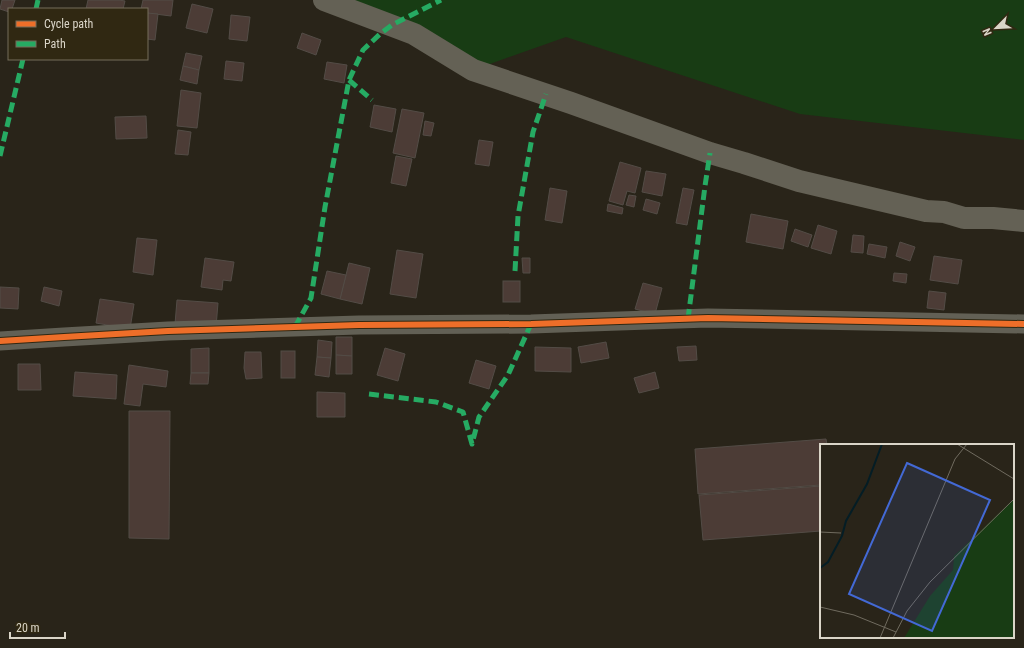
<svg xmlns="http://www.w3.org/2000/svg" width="1024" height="648" font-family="'Roboto Condensed',sans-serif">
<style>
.green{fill:#183c14}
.building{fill:#4c3c36;stroke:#534c46}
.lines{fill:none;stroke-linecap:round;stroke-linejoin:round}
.minor{stroke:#626055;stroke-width:19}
.secondary{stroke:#646155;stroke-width:22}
.quiet{stroke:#26ab63;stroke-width:5;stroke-dasharray:10 5;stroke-linecap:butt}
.cycleway-casing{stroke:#302812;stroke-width:8}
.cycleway{stroke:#ee6e29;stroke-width:6}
.inset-river{fill:none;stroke:#041d25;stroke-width:2}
.inset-road{fill:none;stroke:#706b5f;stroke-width:1}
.view{fill:#4369d5;fill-opacity:0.15;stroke:#4369d5;stroke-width:2}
.inset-edge{fill:none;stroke:#dad5c8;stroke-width:2}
</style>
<rect width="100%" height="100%" fill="#292419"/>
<!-- green -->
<polygon class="green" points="324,0 1024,0 1024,140 800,114 566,37 473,70"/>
<!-- building -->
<g class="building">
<polygon points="2,0 15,0 12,9 9,9 9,12 0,9"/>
<polygon points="88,0 119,0 125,1 123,9 86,9"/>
<polygon points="143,0 173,0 171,16 147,13 147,9 141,9"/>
<polygon points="192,4 213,9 207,33 186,28"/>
<polygon points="147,13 158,14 155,40 147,39"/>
<polygon points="231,15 250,17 247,41 229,39"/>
<polygon points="302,33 321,40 316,55 297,48"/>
<polygon points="186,53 202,56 199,70 183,66"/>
<polygon points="226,61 244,63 242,81 224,79"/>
<polygon points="327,62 347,65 344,83 324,79"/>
<polygon points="183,66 199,70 197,84 180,80"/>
<polygon points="181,90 201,93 197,128 177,126"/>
<polygon points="374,105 396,109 392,132 370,127"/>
<polygon points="402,109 424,113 415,158 393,153"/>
<polygon points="146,116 147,138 116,139 115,117"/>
<polygon points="425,121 434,123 431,136 423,135"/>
<polygon points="178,130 191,132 188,155 175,154"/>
<polygon points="479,140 493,142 489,166 475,164"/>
<polygon points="396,156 412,159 406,186 391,183"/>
<polygon points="620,162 641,168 635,193 627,191 623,205 609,201"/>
<polygon points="646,171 666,174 662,196 642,192"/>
<polygon points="550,188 567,191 562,223 545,220"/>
<polygon points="683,188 694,190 687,225 676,223"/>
<polygon points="629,195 636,196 634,207 626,205"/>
<polygon points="646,199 660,203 657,214 643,210"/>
<polygon points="608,204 623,208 622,214 607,211"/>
<polygon points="751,214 788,221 783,249 746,242"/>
<polygon points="818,225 837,231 831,254 811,248"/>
<polygon points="795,229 812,235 808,247 791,241"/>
<polygon points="853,235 864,236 863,253 851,252"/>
<polygon points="137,238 157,240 153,275 133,272"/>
<polygon points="900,242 915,247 910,261 896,256"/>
<polygon points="869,244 887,247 885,258 867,254"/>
<polygon points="397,250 423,254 416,298 390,294"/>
<polygon points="934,256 962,260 958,284 930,280"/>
<polygon points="205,258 234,262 231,281 223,280 222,290 201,287"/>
<polygon points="522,258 530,258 530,273 523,273"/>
<polygon points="349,263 370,268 362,304 340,299"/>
<polygon points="327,271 346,275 340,299 321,294"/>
<polygon points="894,273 907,274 906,283 893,281"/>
<rect x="503" y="281" width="17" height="21"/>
<polygon points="643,283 662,288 655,314 635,309"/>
<polygon points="0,287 19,288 18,309 0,308"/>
<polygon points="44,287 62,291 59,306 41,301"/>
<polygon points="929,291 946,293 944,310 927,308"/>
<polygon points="100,299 134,304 130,329 96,323"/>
<polygon points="177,300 218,303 216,327 175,324"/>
<polygon points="336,337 352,337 352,356 336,355"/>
<polygon points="318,340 332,342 331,358 317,357"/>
<polygon points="606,342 609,358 581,363 578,347"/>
<polygon points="696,346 697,360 679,361 677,347"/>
<polygon points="535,347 571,348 571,372 535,371"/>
<polygon points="209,348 209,373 191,373 191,349"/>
<polygon points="385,348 405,354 398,381 377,375"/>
<rect x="281" y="351" width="14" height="27"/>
<polygon points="245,352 261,352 262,378 246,379 244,368"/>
<polygon points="336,355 352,356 352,374 336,374"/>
<polygon points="317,357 331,358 329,377 315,375"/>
<polygon points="476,360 496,366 489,389 469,383"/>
<polygon points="18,364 40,364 41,390 18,390"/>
<polygon points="129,365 168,371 166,387 143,384 140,406 124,404"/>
<polygon points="75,372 117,375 116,399 73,396"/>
<polygon points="655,372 659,388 639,393 634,378"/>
<polygon points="191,373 209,373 208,384 190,384"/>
<polygon points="317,392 345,393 345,417 317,417"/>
<polygon points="129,411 170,411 169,539 129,538"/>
<polygon points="826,439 827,445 821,445 821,485 698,494 695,449"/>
<polygon points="821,486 821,531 703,540 699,495"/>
</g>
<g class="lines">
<!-- minor -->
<polyline class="minor" points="0,341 64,337 168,331 359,325 531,324 708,318 1024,324"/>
<!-- secondary -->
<polyline class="secondary" points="324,0 414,34 473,70 571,103 710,153 744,163 799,181 926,211 944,212 964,218 993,218 1024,221"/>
<!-- quiet -->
<g class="quiet">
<polyline points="36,9 38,0"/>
<polyline points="349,80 372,100"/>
<polyline points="0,156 23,59"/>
<polyline points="515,271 518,216 533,132 546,94"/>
<polyline points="688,319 705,186 710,153"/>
<polyline points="295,327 311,298 325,207 349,80 363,50 380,34 392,25 441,0"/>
<polyline points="369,394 436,402 463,412 472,444 479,417 508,375 531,324"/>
</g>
<defs>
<polyline id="cycleway" points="0,341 64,337 168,331 359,325 531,324 708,318 1024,324"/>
</defs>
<!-- cycleway casing -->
<use href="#cycleway" class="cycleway-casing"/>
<!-- cycleway -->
<use href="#cycleway" class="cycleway"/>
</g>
<!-- overview -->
<g transform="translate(820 444)">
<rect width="194" height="194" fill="#292419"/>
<path d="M194 55V194H84L110 152 133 126 134 112Z" fill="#183c14"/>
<path class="inset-river" d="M0 124 8 118 22 92 26 77 47 40 62 0"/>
<path class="inset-road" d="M137 0 194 35M0 88 21 89M0 163 34 171 76 188M60 194 135 15 147 0M73 194 87 167 110 138 194 55"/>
<path class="view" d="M87 19 170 56 112 187 29 150Z"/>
<rect width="194" height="194" class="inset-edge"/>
</g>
<!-- legend -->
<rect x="8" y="8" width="140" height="52" fill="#302812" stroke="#746d5b"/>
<rect x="16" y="21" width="20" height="6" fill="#ee6e29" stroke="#746d5b"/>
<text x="44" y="28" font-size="12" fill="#dad5c8">Cycle path</text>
<rect x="16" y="41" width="20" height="6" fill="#26ab63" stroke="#746d5b"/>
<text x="44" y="48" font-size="12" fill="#dad5c8">Path</text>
<!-- north arrow -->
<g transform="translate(996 28) rotate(246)" stroke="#302812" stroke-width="3" paint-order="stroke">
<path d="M0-3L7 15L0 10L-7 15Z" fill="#dad5c8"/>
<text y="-6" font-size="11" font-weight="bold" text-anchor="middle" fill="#dad5c8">N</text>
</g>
<!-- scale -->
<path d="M10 632v6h55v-6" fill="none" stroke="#dad5c8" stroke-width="2"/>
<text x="16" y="632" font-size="12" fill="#dad5c8" stroke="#302812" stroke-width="3" paint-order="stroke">20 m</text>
</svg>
